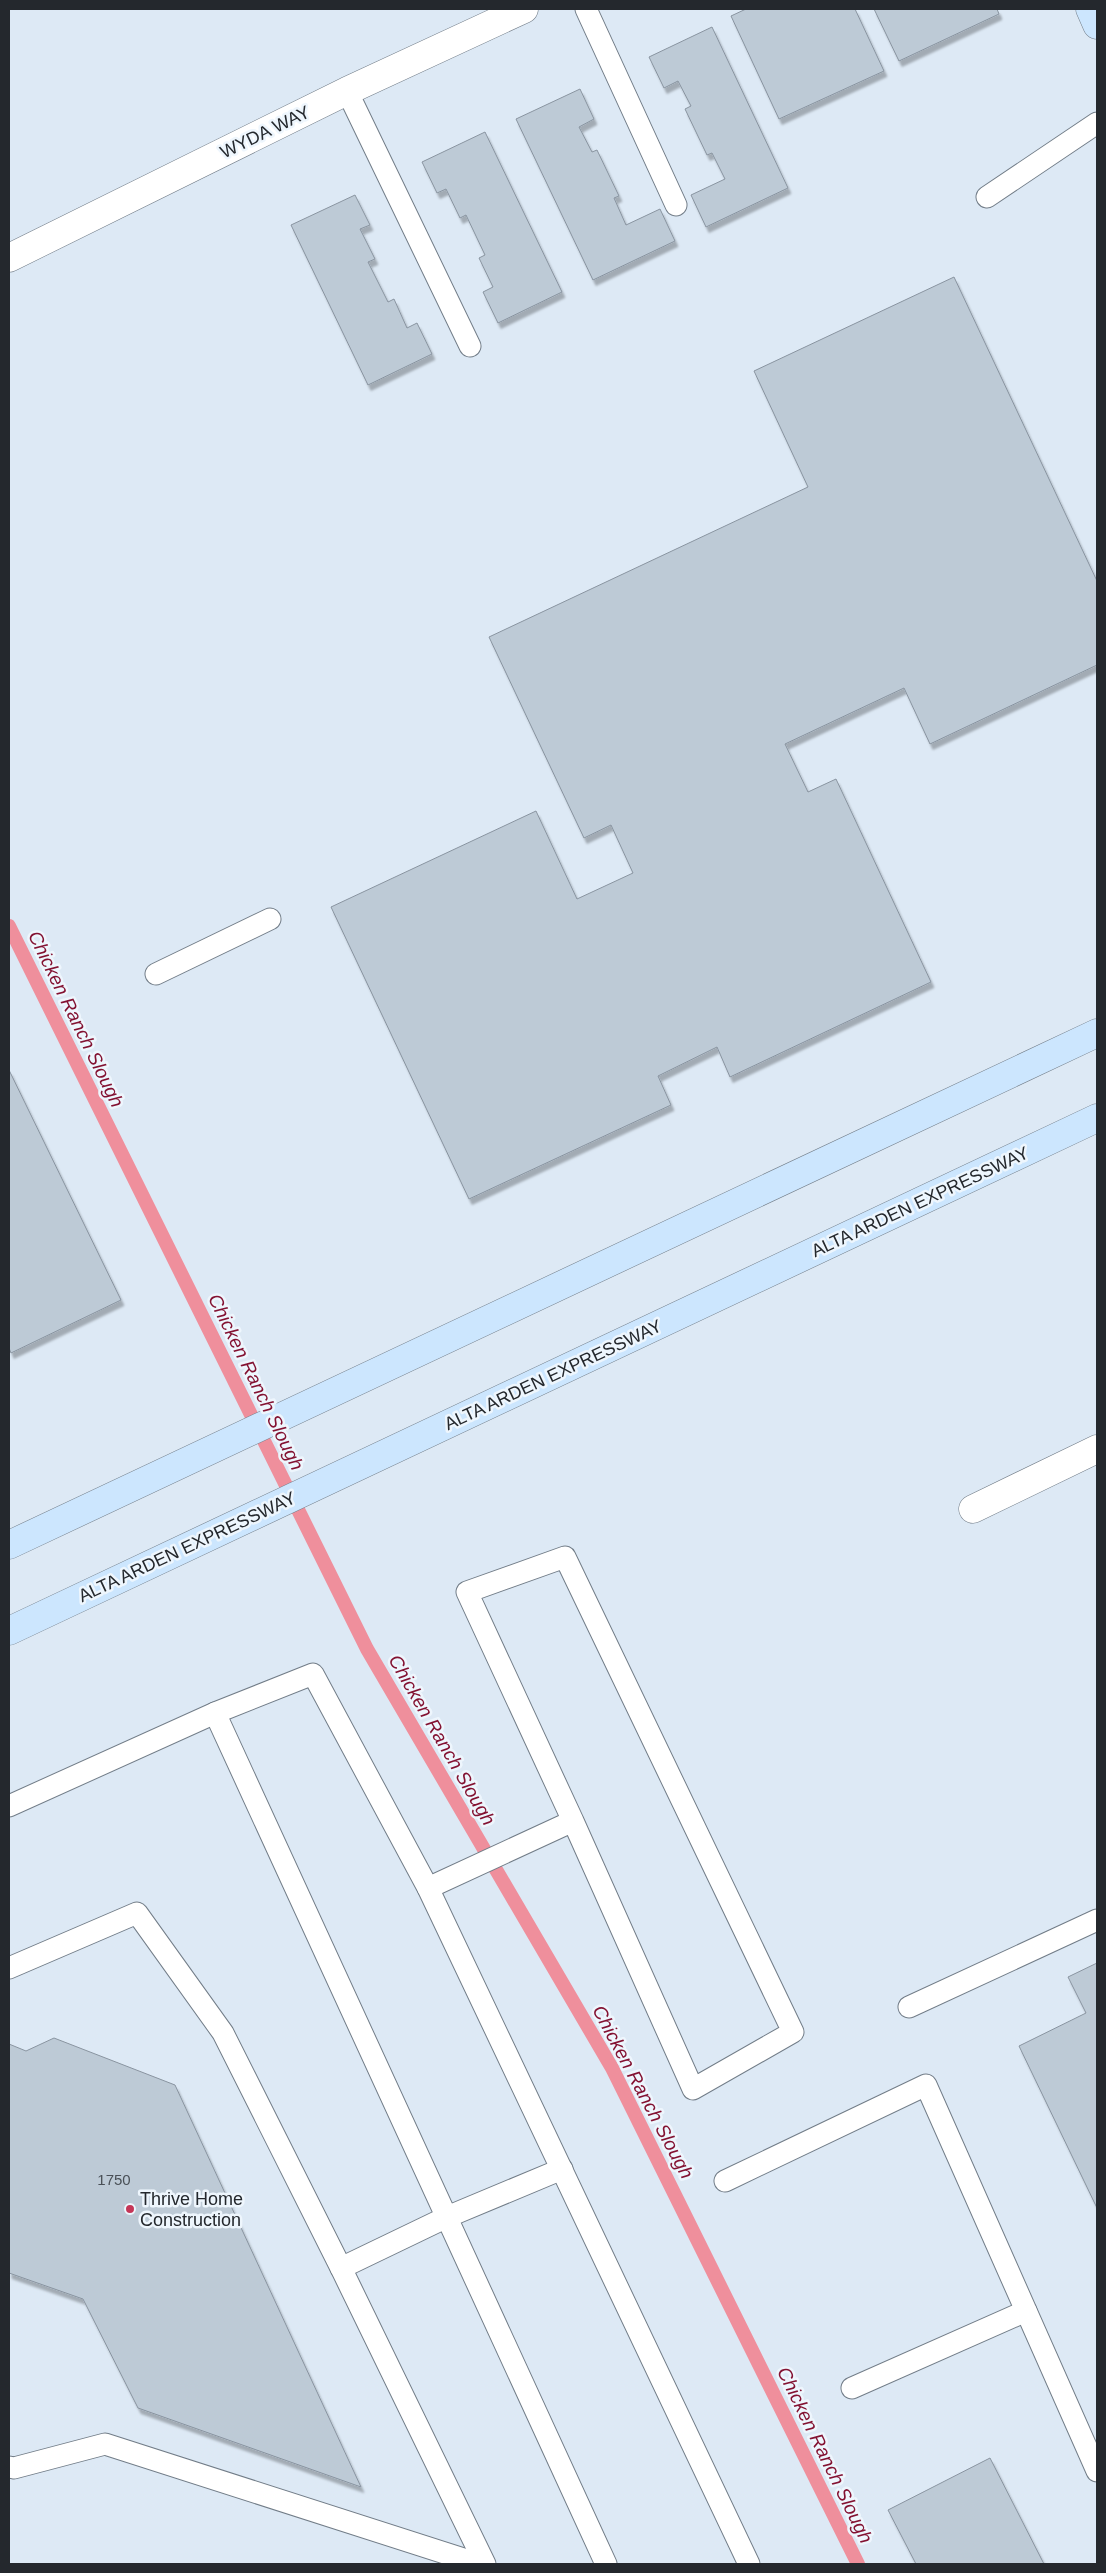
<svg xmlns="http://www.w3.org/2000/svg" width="1106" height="2573" font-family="Helvetica,sans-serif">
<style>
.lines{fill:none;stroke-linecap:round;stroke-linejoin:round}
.stream{stroke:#ef8f9c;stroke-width:14}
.building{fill:#bdcad6;stroke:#8994a0;filter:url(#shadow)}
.lane-casing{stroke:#727d88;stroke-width:23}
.street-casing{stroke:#727d88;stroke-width:29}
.secondary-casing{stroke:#727d88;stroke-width:29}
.lane{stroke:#fff;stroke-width:21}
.street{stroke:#fff;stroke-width:28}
.secondary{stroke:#cce6fe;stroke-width:28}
.poi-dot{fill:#c53657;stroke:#eef6fd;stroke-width:2}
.labels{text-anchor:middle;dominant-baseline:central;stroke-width:5;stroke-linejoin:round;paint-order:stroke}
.number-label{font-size:15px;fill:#4a5057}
.street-label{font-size:18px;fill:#24282d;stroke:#eef6fd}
.poi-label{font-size:18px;fill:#24282d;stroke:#eef6fd;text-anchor:start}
.water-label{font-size:19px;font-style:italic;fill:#831232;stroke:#eef6fd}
</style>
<defs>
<filter id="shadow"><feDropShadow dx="3" dy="5.5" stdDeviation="1" flood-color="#0004"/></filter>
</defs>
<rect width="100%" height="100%" fill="#dde9f5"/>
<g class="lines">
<!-- stream -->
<polyline class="stream" points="9,926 367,1649 612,2068 858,2564"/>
</g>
<!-- building -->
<g class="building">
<polygon points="746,9 855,9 884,71 779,119 731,16"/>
<polygon points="874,9 997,9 999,14 899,61"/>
<polygon points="712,27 788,188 706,227 691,195 725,179 712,153 707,155 685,109 691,106 678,81 664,88 649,57"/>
<polygon points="580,89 594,119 579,127 592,152 597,150 619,196 614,198 626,225 660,209 675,241 593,280 516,119"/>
<polygon points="485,132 562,292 498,323 483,292 493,287 479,258 485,255 466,215 460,218 446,189 437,193 422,162"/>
<polygon points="355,195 370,225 360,229 375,259 368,262 388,302 394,299 407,328 417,323 432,354 368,385 291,225"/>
<polygon points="954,277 1097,581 1097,665 930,744 904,688 785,744 808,792 836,779 931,982 730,1077 717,1047 658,1076 671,1105 469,1199 331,907 536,811 577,899 633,873 611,825 584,838 489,637 808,487 754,371"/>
<polygon points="9,1070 121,1300 11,1353 9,1348"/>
<polygon points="1097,1963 1097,2208 1019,2046 1086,2013 1068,1977"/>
<polygon points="54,2038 175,2085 361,2487 138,2408 83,2299 9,2273 9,2044 26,2051"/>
<polygon points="990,2458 1044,2564 916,2564 888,2510"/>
</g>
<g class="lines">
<defs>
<g id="lane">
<polyline points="586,9 676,205"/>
<polyline points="347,91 470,346"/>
<polyline points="987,197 1097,123"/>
<polyline points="156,974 270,919"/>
<polyline points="215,1713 606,2564"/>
<polyline points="9,1806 215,1713 313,1674 428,1888 749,2564"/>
<polyline points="428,1888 573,1821 467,1592 565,1557 793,2032 693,2089 573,1821"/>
<polyline points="9,1968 137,1913 223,2033 341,2268 447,2217 562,2169"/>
<polyline points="909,2007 1097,1920"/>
<polyline points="725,2181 926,2085 1097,2471"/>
<polyline points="341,2268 485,2564"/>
<polyline points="852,2388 1026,2311"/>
<polyline points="9,2467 14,2468 105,2444 479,2564"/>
</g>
<g id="street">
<polyline points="9,258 347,91 524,9"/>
<polyline points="973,1509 1097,1449"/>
</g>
<g id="secondary">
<polyline points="1090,9 1097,25"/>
<polyline points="9,1545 1097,1033"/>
<polyline points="9,1631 1097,1118"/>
</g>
</defs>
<!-- lane casing -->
<use href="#lane" class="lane-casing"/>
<!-- street casing -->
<use href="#street" class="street-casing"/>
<!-- secondary casing -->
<use href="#secondary" class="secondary-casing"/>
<!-- lane -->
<use href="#lane" class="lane"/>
<!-- street -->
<use href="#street" class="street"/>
<!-- secondary -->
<use href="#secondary" class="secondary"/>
</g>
<!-- markers -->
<circle class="poi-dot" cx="130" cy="2209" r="5"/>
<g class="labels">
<!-- number labels -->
<g class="number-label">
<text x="114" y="2179">1750</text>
</g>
<!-- street labels -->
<g class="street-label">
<text transform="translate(265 132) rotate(-26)">WYDA WAY</text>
<text transform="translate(920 1202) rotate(-25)">ALTA ARDEN EXPRESSWAY</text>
<text transform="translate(553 1375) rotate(-25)">ALTA ARDEN EXPRESSWAY</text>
<text transform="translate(187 1547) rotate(-25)">ALTA ARDEN EXPRESSWAY</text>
</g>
<!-- poi labels -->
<g class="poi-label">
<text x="140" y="2199">Thrive Home<tspan x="140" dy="21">Construction</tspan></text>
</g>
<!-- water labels -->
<g class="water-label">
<text transform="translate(76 1019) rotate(64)">Chicken Ranch Slough</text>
<text transform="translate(256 1382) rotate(64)">Chicken Ranch Slough</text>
<text transform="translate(442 1740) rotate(60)">Chicken Ranch Slough</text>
<text transform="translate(643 2092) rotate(62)">Chicken Ranch Slough</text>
<text transform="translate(825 2455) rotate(64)">Chicken Ranch Slough</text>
</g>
</g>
<!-- border -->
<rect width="1106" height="2573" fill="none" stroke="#24282d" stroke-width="20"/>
</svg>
